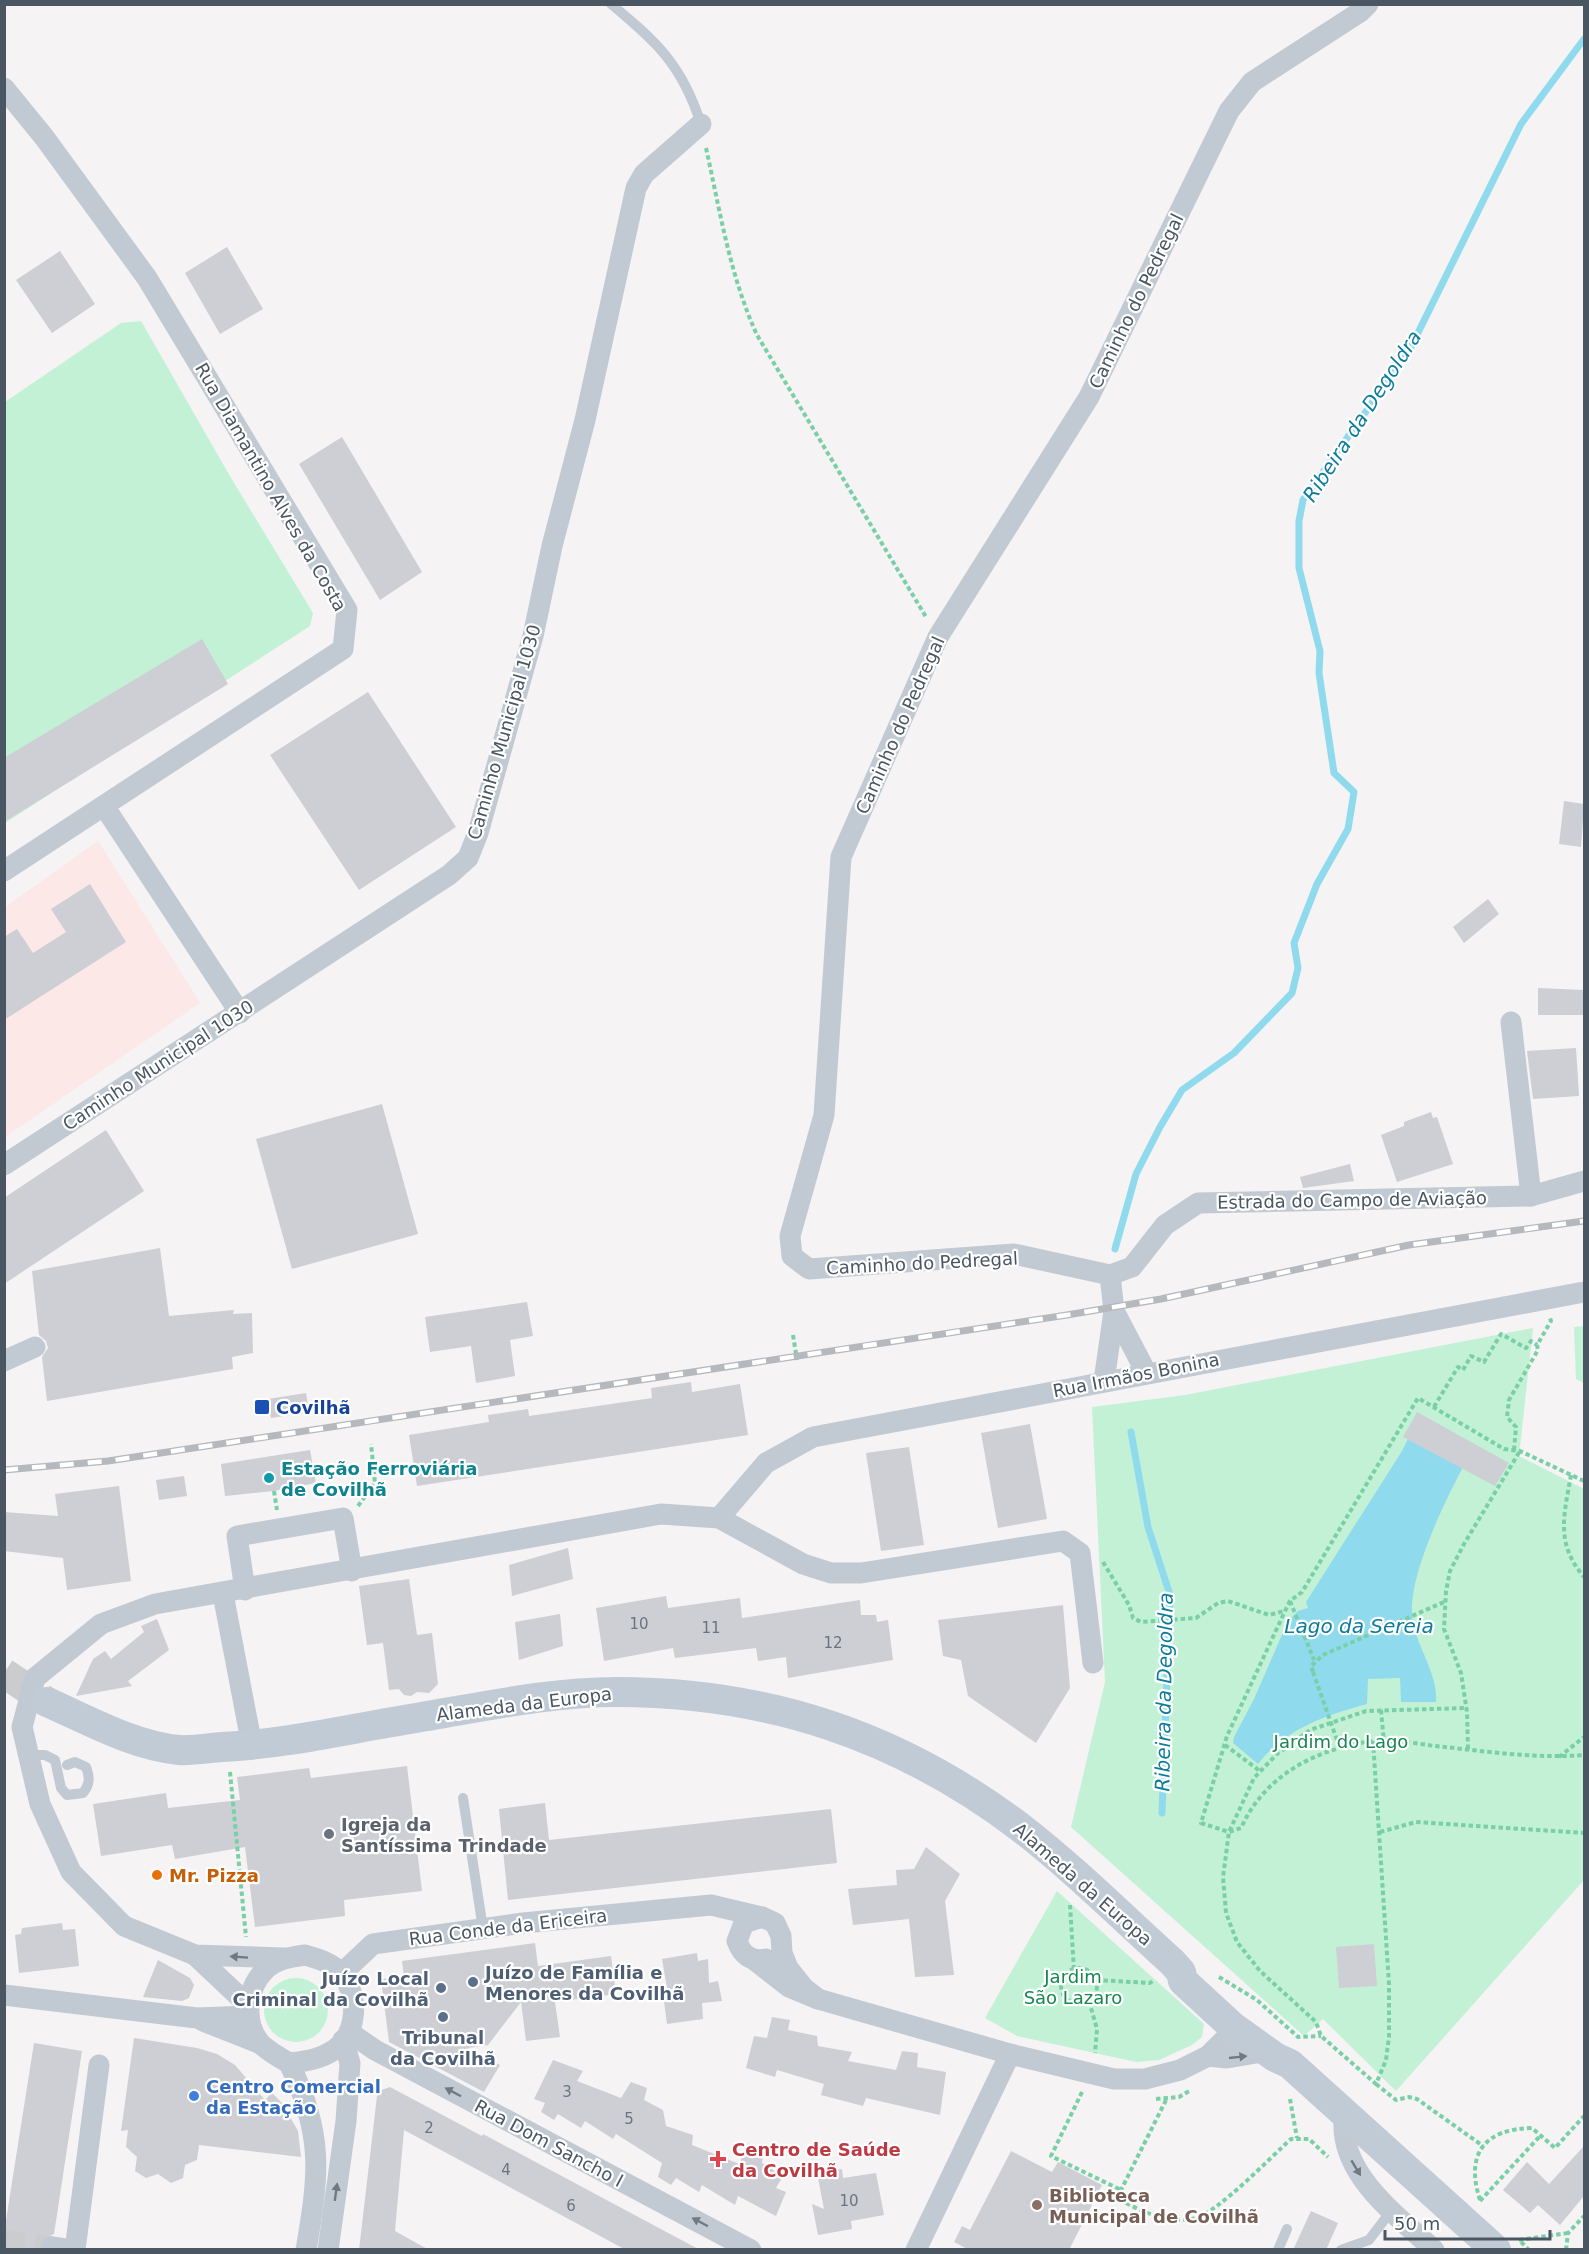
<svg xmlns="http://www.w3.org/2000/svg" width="1589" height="2254" font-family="'DejaVu Sans',sans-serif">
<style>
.medical{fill:#fce8e6}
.green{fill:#c3f1d5}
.water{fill:#90daee}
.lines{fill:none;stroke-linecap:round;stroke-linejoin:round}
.stream{stroke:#90daee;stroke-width:7}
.building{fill:#cdcfd5}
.minor-tunnel{stroke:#caccce;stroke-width:21;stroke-dasharray:21 10;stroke-linecap:butt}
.secondary-tunnel{stroke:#caccce;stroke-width:30;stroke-dasharray:30 15;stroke-linecap:butt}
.path{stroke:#7ad0a6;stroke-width:4;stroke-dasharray:4.5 3;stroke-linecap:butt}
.service{stroke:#c1cad2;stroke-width:10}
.minor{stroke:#c1cad2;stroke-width:21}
.secondary{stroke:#c1cbd6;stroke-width:30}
.rail-casing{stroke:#b5b8bd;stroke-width:7}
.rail{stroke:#fff;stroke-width:4.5;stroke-dasharray:14;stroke-linecap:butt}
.path-bridge{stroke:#7ad0a6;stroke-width:4;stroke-dasharray:4.5 3;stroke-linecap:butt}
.oneway{fill:#6e7983}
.transit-dot{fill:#1a4fb4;stroke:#fff;stroke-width:2}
.culture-dot{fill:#0f9aa8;stroke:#fff;stroke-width:2}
.worship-dot{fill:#6b7280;stroke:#fff;stroke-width:2}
.food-dot{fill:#e8710a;stroke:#fff;stroke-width:2}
.service-dot{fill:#5c6f8a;stroke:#fff;stroke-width:2}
.shop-dot{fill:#3f7fe0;stroke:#fff;stroke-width:2}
.health-dot{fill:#e0444e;stroke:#fff;stroke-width:2}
.education-dot{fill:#8d6e63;stroke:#fff;stroke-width:2}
.labels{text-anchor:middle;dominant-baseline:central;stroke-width:4.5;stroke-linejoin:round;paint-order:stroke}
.number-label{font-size:15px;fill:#6b747e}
.street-label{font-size:18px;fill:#4a5661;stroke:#fff}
.transit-label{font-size:18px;font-weight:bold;fill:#164399;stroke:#fff;text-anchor:start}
.culture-label{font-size:18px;font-weight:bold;fill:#0d838f;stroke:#fff;text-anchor:start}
.park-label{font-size:18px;fill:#17864f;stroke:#fff}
.worship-label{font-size:18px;font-weight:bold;fill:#5b616d;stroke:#fff;text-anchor:start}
.food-label{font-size:18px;font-weight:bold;fill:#c56008;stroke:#fff;text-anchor:start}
.service-label{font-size:18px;font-weight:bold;fill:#4e5e75;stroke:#fff;text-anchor:start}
.shop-label{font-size:18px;font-weight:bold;fill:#366cbe;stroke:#fff;text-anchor:start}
.health-label{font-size:18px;font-weight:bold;fill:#be3a42;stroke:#fff;text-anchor:start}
.education-label{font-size:18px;font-weight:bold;fill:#785e54;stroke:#fff;text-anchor:start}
.water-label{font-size:20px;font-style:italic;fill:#0c7c9b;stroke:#fff}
</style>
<rect width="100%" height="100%" fill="#f5f3f3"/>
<!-- medical -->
<polygon class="medical" points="98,841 200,1003 5,1137 4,908"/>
<!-- green -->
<g class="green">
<polygon points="141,321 231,478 313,613 310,626 5,823 5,402 121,323"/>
<polygon points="1584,1326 1584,1383 1576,1379 1574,1327"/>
<polygon points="1533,1328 1519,1456 1584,1489 1584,1880 1396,2091 1323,2019 1304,2036 1071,1827 1105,1682 1092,1407 1185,1395"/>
<polygon points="1057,1891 1204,2024 1202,2037 1192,2045 1159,2060 1136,2062 1017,2036 985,2018"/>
<circle cx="296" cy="2010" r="32"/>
</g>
<!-- water -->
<path class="water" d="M1420 1415 1475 1445C1453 1485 1404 1577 1413 1622 1418 1649 1438 1674 1436 1702H1401L1400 1678 1368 1679 1367 1704C1326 1715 1285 1729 1258 1764L1233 1743 1234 1737 1254 1699 1288 1621 1298 1611 1308 1608 1306 1602 1402 1451Z"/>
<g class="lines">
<!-- stream -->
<g class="stream">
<polyline points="1115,1249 1136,1174 1160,1127 1182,1090 1234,1053 1292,993 1298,968 1294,943 1317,884 1348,829 1354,792 1334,773 1319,673 1320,651 1299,568 1299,521 1303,500 1409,351 1521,124 1584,39"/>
<polyline points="1131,1432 1148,1527 1170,1595 1162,1813"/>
</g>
</g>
<!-- building -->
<g class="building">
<polygon points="227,247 263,309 220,334 185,273"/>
<polygon points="60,251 95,304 52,333 16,280"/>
<polygon points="342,437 422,572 380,600 299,464"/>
<polygon points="202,639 228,684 4,822 4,758"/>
<polygon points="368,692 456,827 359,890 270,755"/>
<polygon points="1564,801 1584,804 1581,847 1559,844"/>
<polygon points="90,884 126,942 4,1020 4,937 17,929 33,953 66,932 51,909"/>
<polygon points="1488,899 1499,914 1464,943 1453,927"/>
<polygon points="1538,988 1584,990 1584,1015 1538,1015"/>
<polygon points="1576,1048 1579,1096 1533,1099 1527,1051"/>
<polygon points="382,1104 418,1234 292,1269 256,1139"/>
<polygon points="1431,1112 1433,1118 1437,1117 1453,1164 1397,1182 1381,1135 1404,1126 1404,1122"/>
<polygon points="106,1130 144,1191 4,1284 4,1198"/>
<polygon points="1350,1164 1354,1181 1303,1188 1300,1177"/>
<polygon points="160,1248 169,1316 234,1310 233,1314 252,1313 253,1353 232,1357 233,1369 47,1401 42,1357 48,1348 46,1341 39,1335 32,1271"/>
<polygon points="527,1302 533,1336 510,1340 515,1376 476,1383 471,1346 430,1352 425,1317"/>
<polygon points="691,1382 692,1392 740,1384 748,1435 417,1486 409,1435 489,1422 488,1415 528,1409 529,1416 652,1398 651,1388"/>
<polygon points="306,1393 309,1412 271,1418 268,1399"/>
<polygon points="1417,1412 1509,1463 1495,1486 1403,1437"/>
<polygon points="1030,1424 1047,1519 998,1528 981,1433"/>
<polygon points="909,1447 924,1545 881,1551 866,1453"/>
<polygon points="310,1450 316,1483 274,1491 225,1496 221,1464"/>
<polygon points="184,1476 187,1496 159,1500 156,1480"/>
<polygon points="119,1486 131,1581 67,1590 63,1558 4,1551 4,1512 58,1516 55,1494"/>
<polygon points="568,1548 573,1579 512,1596 509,1565"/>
<polygon points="409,1579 417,1635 432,1633 438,1684 429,1693 417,1692 411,1696 404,1695 399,1689 389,1690 383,1643 367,1645 359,1586"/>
<polygon points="666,1596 668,1608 740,1598 742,1618 860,1600 861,1615 876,1615 877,1622 888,1620 893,1660 788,1678 786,1657 758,1661 756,1648 675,1658 673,1648 604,1661 596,1608"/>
<polygon points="1063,1605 1070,1688 1036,1743 968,1696 961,1660 943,1656 938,1620"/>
<polygon points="560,1614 563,1646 519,1660 515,1622"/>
<polygon points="157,1619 169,1650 128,1681 132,1686 76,1696 93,1659 105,1651 111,1659 144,1632 141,1626"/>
<polygon points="407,1766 422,1891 344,1900 345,1916 255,1927 245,1847 175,1859 172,1845 101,1856 93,1804 166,1793 168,1808 240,1800 237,1777 309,1768 311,1778"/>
<polygon points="545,1803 549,1840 831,1809 837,1863 508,1900 499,1809"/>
<polygon points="926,1847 960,1874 945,1901 954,1975 915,1977 909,1919 853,1925 848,1889 897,1885 896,1870 914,1869"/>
<polygon points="62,1923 63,1930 75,1929 79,1966 19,1973 15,1935 21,1934 22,1928"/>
<polygon points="535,1943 538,1966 611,1956 616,1994 555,2002 560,2037 526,2041 521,2002 488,2045 468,2048 500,2065 484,2092 389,2042 381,1979 404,1977 402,1961"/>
<polygon points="1374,1944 1377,1986 1339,1988 1336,1947"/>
<polygon points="697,1953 698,1961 708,1959 709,1983 718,1981 722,2001 702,2003 703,2019 667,2024 663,1994 668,1994 662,1959"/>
<polygon points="158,1960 190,1978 194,1985 189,1998 182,2001 143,1997"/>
<polygon points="772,2017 790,2020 788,2030 817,2036 818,2046 852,2052 848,2061 896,2070 902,2051 918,2053 917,2067 946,2072 940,2115 866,2098 863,2106 821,2095 824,2084 777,2070 775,2077 746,2068 754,2036 767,2038"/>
<polygon points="134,2038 197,2048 217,2054 235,2065 265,2100 272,2093 282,2103 298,2131 301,2157 199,2145 197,2160 185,2165 183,2178 171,2183 158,2174 146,2178 135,2171 137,2157 126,2147 128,2130 121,2131"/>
<polygon points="34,2043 82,2051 54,2234 42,2239 40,2250 4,2250 4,2233"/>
<polygon points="553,2060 583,2071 577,2081 621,2098 631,2082 647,2088 644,2100 663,2110 666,2126 693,2135 692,2145 739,2164 748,2143 763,2154 762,2163 783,2176 776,2188 786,2192 776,2216 738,2196 735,2205 702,2185 699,2192 676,2178 671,2185 658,2177 662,2163 616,2134 613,2139 585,2121 581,2128 558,2114 554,2120 541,2112 545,2103 534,2099"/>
<polygon points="390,2087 482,2136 483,2134 700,2250 626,2250 404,2130 395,2231 429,2250 359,2250 377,2096 379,2091"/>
<polygon points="1584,2146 1584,2196 1560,2225 1538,2205 1530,2213 1503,2190 1527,2162 1549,2184"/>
<polygon points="1011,2151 1052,2172 1058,2162 1102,2185 1069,2250 969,2250 954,2242 962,2226 970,2230"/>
<polygon points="842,2169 843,2178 876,2173 884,2215 851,2221 852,2229 818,2235 812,2204 824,2209 817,2173"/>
<polygon points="1311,2211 1338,2223 1326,2250 1293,2250"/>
</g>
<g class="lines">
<!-- minor-tunnel -->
<polyline class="minor-tunnel" points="4,2240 52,2247"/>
<!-- secondary-tunnel -->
<polyline class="secondary-tunnel" points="4,1673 47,1702"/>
<!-- path -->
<g class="path">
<path d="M706 148C720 211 730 276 757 335L926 617"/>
<polyline points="793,1335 797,1360"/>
<polyline points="1434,1407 1458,1367 1463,1370 1471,1356 1484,1362 1501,1334 1526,1348 1531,1341 1537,1345"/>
<polyline points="1514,1450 1516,1427 1507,1417 1509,1400 1538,1350 1537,1345 1551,1321 1550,1318"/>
<path d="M1571 1475C1564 1515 1555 1543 1584 1577"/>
<path d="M1584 1481 1520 1451 1504 1449 1418 1398 1302 1592 1290 1601 1285 1611 1227 1736 1201 1823 1229 1832 1241 1828C1264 1777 1312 1751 1366 1742 1388 1738 1413 1743 1435 1746 1484 1751 1535 1759 1584 1755"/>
<polyline points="274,1491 277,1510"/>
<polyline points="358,1506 375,1483 371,1444"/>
<polyline points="1103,1562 1129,1605 1133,1618 1141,1622 1196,1618 1218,1603 1228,1601 1269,1615 1284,1611"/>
<polyline points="1290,1601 1314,1660"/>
<polyline points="1313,1672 1311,1666 1323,1655 1444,1602"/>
<polyline points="1381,1710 1384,1742"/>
<polyline points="1373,1741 1389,1984 1389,2037 1386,2060 1376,2084 1321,2036 1316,2022 1260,1971 1237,1942 1226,1913 1223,1877 1229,1832 1254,1778 1277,1754 1310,1730 1366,1711 1466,1708"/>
<polyline points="1338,1743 1340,1750"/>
<polyline points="1225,1745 1260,1771"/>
<polyline points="1468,1749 1467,1712 1461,1673 1444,1629 1446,1591 1450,1571 1464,1544 1520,1451"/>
<polyline points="1559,1757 1584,1737"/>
<polyline points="230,1772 246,1937"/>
<polyline points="1380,1832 1416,1822 1584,1833"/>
<polyline points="1070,1905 1074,1970"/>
<circle cx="1079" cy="1986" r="18"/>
<polyline points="1219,1977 1257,2000 1298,2037 1321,2036"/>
<polyline points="1096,1980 1150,1983 1154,1980"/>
<polyline points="1089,2001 1097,2029 1095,2053"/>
<polyline points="1376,2084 1396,2100 1409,2097 1417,2099 1483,2146"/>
<polyline points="1082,2092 1051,2156 1121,2190"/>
<polyline points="1156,2099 1179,2097 1191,2090"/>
<polyline points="1290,2099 1297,2138"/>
<path d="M1166 2100 1117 2198C1140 2211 1169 2225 1196 2218 1218 2212 1271 2157 1291 2139H1309L1328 2157"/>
<path d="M1480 2200C1465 2154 1484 2129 1532 2128L1555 2148 1584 2116"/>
<polyline points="1480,2201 1541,2135"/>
<polyline points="1519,2240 1568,2233"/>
<polyline points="1521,2242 1529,2250"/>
<polyline points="1566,2250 1568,2233 1584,2216"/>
</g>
<!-- service -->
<g class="service">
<path d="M611 4C657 42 682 65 701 124"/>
<path d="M29 1755H45L55 1760 61 1788 67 1795 83 1793C90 1784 90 1778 86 1767L75 1762 67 1765"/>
<polyline points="463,1798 483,1929"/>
<polyline points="1278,2250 1287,2229"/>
<polyline points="1341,2250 1369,2240 1391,2211"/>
</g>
<!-- minor -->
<g class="minor">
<polyline points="4,88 44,137 147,278 347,610 343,649 4,871"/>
<polyline points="104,806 240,1013"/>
<polyline points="1511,1022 1531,1196"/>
<polyline points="4,1165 449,875 468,858 478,833 533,636 552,546 585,420 636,188 644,174 701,124"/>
<polyline points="1110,1275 1014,1254 809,1269 792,1256 790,1236 824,1115 841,857 938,637 1089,397 1229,111 1252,82 1360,12 1368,4"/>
<polyline points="1110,1275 1132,1267 1165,1225 1198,1203 1531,1196 1584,1181"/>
<polyline points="1114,1311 1146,1372"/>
<polyline points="4,1361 35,1347"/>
<polyline points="1104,1381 1114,1311 1110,1275"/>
<polyline points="719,1518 766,1463 813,1437 1584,1292"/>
<polyline points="245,1590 237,1536 343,1518 352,1571"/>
<polyline points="223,1594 252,1746"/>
<path d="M762 1917 744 1923 737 1941C742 1955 751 1962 766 1959"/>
<polyline points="195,1955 248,2005"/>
<path d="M305 1955C318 1959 333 1963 342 1974 359 1996 358 2034 334 2050 319 2060 305 2061 289 2063 280 2058 270 2052 262 2045 242 2024 246 1988 266 1969 277 1959 291 1957 305 1955Z"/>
<polyline points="284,1958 195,1955 124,1926 71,1872 40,1804 22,1727 35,1678 101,1624 155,1604 661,1514 719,1518 803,1564 831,1573 861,1573 1063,1541 1080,1553 1093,1663"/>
<polyline points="753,1959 789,1987 818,1999 1010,2054 1114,2079 1145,2079 1180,2070 1208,2056 1224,2040 1246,2036"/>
<polyline points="341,1974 373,1944 523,1923 711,1905 762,1917 775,1923 781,1936 782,1953 788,1968 804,1988 818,1999"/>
<polyline points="4,1995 197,2018 249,2016"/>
<polyline points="203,2021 261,2044"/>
<polyline points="349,2032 375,2050 751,2250"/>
<polyline points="1208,2056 1227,2058 1268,2051"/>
<path d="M289 2063C324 2134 319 2174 306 2250"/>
<path d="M1345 2112C1335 2172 1395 2213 1434 2250"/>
<polyline points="52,2247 73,2250"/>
<polyline points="75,2250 99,2065"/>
<polyline points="328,2250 346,2121 350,2063 343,2040"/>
<polyline points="916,2250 1010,2054"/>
</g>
<!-- secondary -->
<path class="secondary" d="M47 1702C88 1720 134 1746 179 1750 193 1751 208 1748 222 1747 285 1744 348 1729 410 1719 478 1708 547 1692 616 1692 768 1692 900 1736 1021 1828 1074 1869 1122 1917 1172 1962L1181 1972 1183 1981 1233 2027 1275 2057 1290 2064 1496 2250"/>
<defs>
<polyline id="rail" points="4,1470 108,1461 1067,1315 1161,1299 1409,1245 1584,1221"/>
</defs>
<!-- rail casing -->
<use href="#rail" class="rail-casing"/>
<!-- rail -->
<use href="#rail" class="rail"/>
<!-- path-bridge -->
<polyline class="path-bridge" points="1313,1672 1338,1743"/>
</g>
<!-- one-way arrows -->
<defs><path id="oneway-solid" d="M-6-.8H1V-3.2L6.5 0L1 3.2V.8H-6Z" transform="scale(1.5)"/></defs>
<g class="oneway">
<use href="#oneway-solid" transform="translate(239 1957) rotate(-176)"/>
<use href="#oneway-solid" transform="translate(1238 2057) rotate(-6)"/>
<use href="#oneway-solid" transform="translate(453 2092) rotate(-152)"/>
<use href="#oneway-solid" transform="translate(1356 2168) rotate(59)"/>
<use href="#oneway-solid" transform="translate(336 2192) rotate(-82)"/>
<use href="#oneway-solid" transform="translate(700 2222) rotate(-152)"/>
</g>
<!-- markers -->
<rect class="transit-dot" x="254" y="1399" width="16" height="16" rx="3"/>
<circle class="culture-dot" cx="269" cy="1478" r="6"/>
<circle class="worship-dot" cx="329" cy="1834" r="6"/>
<circle class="food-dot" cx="157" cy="1875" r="6"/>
<g class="service-dot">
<circle cx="473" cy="1982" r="6"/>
<circle cx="441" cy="1988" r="6"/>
<circle cx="443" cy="2017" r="6"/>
</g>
<circle class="shop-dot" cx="194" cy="2096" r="6"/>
<path class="health-dot" d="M715 2150h6v6h6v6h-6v6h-6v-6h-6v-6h6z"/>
<circle class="education-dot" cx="1037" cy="2205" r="6"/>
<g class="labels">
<!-- number labels -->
<g class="number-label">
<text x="639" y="1624">10</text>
<text x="711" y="1628">11</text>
<text x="833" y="1643">12</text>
<text x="567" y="2092">3</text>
<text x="629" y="2119">5</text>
<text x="429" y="2128">2</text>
<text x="506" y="2170">4</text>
<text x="849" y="2201">10</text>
<text x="571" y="2206">6</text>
</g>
<!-- street labels -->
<g class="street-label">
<text transform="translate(1136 301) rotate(-64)">Caminho do Pedregal</text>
<text transform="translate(271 487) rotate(60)">Rua Diamantino Alves da Costa</text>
<text transform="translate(900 725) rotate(-66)">Caminho do Pedregal</text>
<text transform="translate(504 732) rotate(-74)">Caminho Municipal 1030</text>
<text transform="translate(158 1065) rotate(-33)">Caminho Municipal 1030</text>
<text transform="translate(1352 1200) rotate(-1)">Estrada do Campo de Aviação</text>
<text transform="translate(922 1263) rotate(-3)">Caminho do Pedregal</text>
<text transform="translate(1136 1375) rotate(-11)">Rua Irmãos Bonina</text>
<text transform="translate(524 1704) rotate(-7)">Alameda da Europa</text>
<text transform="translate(1083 1884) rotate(41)">Alameda da Europa</text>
<text transform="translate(508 1927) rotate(-7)">Rua Conde da Ericeira</text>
<text transform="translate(549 2143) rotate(28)">Rua Dom Sancho I</text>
</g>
<!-- transit labels -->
<g class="transit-label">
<text x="276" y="1407">Covilhã</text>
</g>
<!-- culture labels -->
<g class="culture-label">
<text x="281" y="1468">Estação Ferroviária<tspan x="281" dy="21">de Covilhã</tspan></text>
</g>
<!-- park labels -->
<g class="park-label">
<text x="1341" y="1741">Jardim do Lago</text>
<text x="1073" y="1976">Jardim<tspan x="1073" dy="21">São Lazaro</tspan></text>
</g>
<!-- worship labels -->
<g class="worship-label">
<text x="341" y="1824">Igreja da<tspan x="341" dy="21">Santíssima Trindade</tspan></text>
</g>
<!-- food labels -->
<g class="food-label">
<text x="169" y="1875">Mr. Pizza</text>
</g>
<!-- service labels -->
<g class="service-label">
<text x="485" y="1972">Juízo de Família e<tspan x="485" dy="21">Menores da Covilhã</tspan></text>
<text x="429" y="1978" text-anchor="end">Juízo Local<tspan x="429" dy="21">Criminal da Covilhã</tspan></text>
<text x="443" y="2037" text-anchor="middle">Tribunal<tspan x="443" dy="21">da Covilhã</tspan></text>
</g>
<!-- shop labels -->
<g class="shop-label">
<text x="206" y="2086">Centro Comercial<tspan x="206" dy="21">da Estação</tspan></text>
</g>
<!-- health labels -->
<g class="health-label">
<text x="732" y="2149">Centro de Saúde<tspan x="732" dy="21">da Covilhã</tspan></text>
</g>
<!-- education labels -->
<g class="education-label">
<text x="1049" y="2195">Biblioteca<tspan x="1049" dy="21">Municipal de Covilhã</tspan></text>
</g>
<!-- water labels -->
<g class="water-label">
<text transform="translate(1362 416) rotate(-57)">Ribeira da Degoldra</text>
<text x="1359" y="1626">Lago da Sereia</text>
<text transform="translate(1164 1692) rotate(-89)">Ribeira da Degoldra</text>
</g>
</g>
<!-- border -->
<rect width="1589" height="2254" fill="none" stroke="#4a5661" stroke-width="12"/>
<!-- scale -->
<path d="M1385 2230v9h165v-9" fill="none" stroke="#4a5661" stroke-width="3"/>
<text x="1394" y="2230" font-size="18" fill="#4a5661" stroke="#ffffff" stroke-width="4.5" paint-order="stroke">50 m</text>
</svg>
